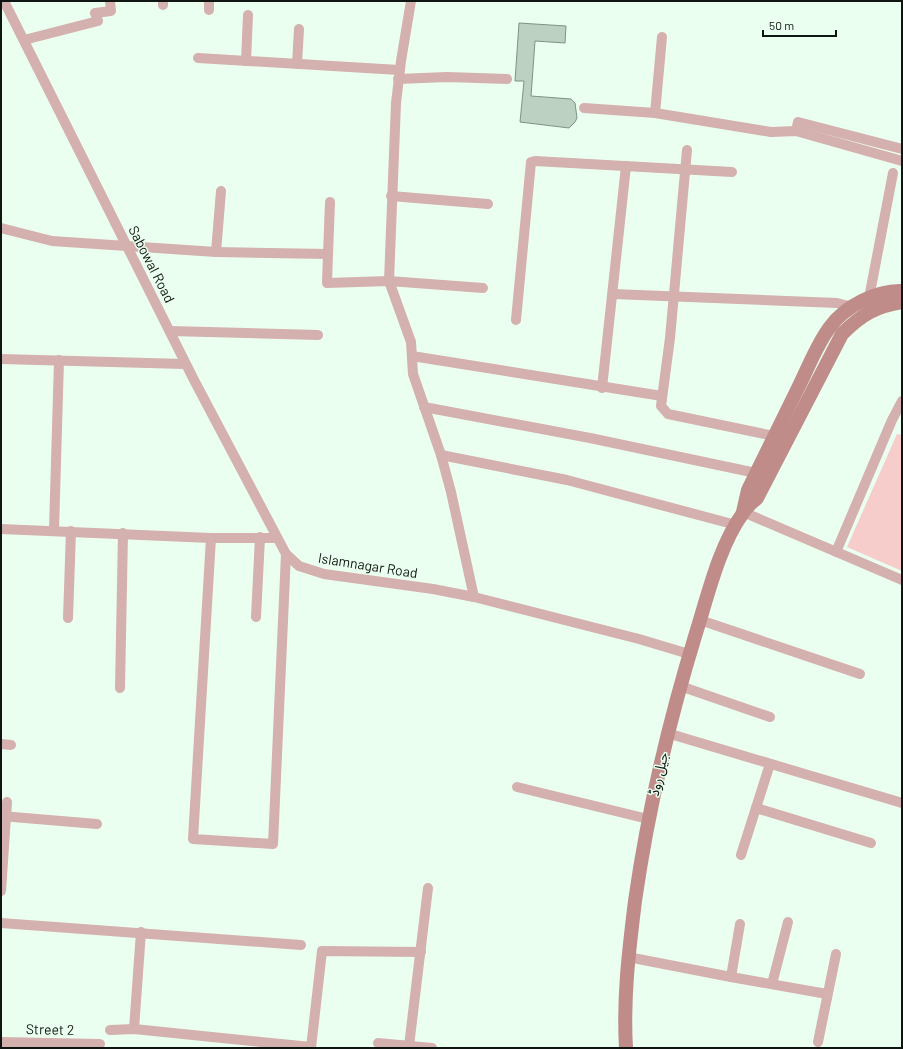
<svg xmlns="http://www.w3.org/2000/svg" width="903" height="1049" font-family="Barlow,'Noto Sans Arabic',sans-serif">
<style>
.green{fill:#f6cdcb}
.building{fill:#bdd1c2;stroke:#7f9284}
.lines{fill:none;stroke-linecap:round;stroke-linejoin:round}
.minor{stroke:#d4b0ae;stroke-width:10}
.secondary{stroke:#c08c8a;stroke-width:14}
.labels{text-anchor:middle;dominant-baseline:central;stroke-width:3;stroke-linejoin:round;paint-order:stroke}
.street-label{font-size:14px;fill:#0f1611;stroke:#eafff0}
</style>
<rect width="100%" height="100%" fill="#eafff0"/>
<!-- green -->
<polygon class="green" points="897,434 902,435 902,571 847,547"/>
<!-- building -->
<polygon class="building" points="519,23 566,26 565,43 535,41 531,96 571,99 575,103 577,118 575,122 569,128 520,122 524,81 515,81"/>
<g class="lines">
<!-- minor -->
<g class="minor">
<polyline points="4,1 194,380 286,554 299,566 324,574 433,589 474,597 639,639 689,654"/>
<polyline points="411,1 401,61 396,103 389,281 411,342 413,374 441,455 451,492 474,597"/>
<polyline points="163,5 163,1"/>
<polyline points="209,10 209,1"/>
<polyline points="24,40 98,21 95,13 111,11 110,1"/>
<polyline points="198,58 399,70"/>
<polyline points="246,61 248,15"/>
<polyline points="297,64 299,29"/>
<polyline points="398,79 447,77 507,79"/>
<polyline points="584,108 655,113 771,132 796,131 902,161"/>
<polyline points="655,113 662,37"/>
<polyline points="796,131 798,122 902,149"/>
<polyline points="687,150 670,338 661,406 668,414 774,436"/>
<polyline points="391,196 488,204"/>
<polyline points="1,228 52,241 216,252 221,191"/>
<polyline points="216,252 328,254 330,202"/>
<polyline points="328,254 327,283 389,281 483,288"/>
<polyline points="613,294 837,303 853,307"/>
<polyline points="869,298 893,173"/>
<polyline points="516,320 531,162 535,161 732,172"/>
<polyline points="170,331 318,335"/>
<polyline points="412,356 662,396"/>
<polyline points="1,359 185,364"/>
<polyline points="602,388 626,166"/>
<polyline points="424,407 590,438 756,473"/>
<polyline points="441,455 567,480 736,525"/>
<polyline points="743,512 902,580"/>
<polyline points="1,529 211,538 276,538"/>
<polyline points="54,530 59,360"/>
<polyline points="211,538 193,839 273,844 286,554"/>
<polyline points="836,552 892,420 902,401"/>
<polyline points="256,617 260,537"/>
<polyline points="68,618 71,531"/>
<polyline points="700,620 860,674"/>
<polyline points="680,686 770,717"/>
<polyline points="120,688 123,533"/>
<polyline points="667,733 902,803"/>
<polyline points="1,744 11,745"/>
<polyline points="517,787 648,819"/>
<polyline points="756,808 871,843"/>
<polyline points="1,816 97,824"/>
<polyline points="741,855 770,764"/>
<polyline points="1,891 7,802"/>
<polyline points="1,923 301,945"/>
<polyline points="628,957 731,977 740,924"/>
<polyline points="731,977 827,994"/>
<polyline points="772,984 788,922"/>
<polyline points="134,1029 141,932"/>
<polyline points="110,1030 134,1029 311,1047"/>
<polyline points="1,1042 100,1044"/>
<polyline points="818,1042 836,954"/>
<polyline points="378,1043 432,1048"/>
<polyline points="409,1046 428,888"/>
<polyline points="311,1048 322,951 421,952"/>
</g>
<!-- secondary -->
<g class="secondary">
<path d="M743 512 748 490C765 455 782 421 799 386 809 366 817 344 830 327 845 306 877 290 902 291"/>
<path d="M626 1048C623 998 629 950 635 901 648 810 669 721 696 633 708 595 719 546 743 513 746 507 752 503 757 498L842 334C861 315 876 306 902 302"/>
</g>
</g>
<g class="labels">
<!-- street labels -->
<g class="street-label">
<text transform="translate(152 264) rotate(63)">Sabowal Road</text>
<text transform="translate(368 565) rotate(9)">Islamnagar Road</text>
<text transform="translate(658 774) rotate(-77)">جیل روڈ</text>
<text transform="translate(50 1029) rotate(1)">Street 2</text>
</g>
</g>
<!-- border -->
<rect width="903" height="1049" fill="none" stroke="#0f1611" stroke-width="4"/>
<!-- scale -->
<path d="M763 30v6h73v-6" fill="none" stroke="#0f1611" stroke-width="2"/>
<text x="769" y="30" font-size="12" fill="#0f1611" stroke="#eafff0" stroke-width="3" paint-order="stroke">50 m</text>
</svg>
